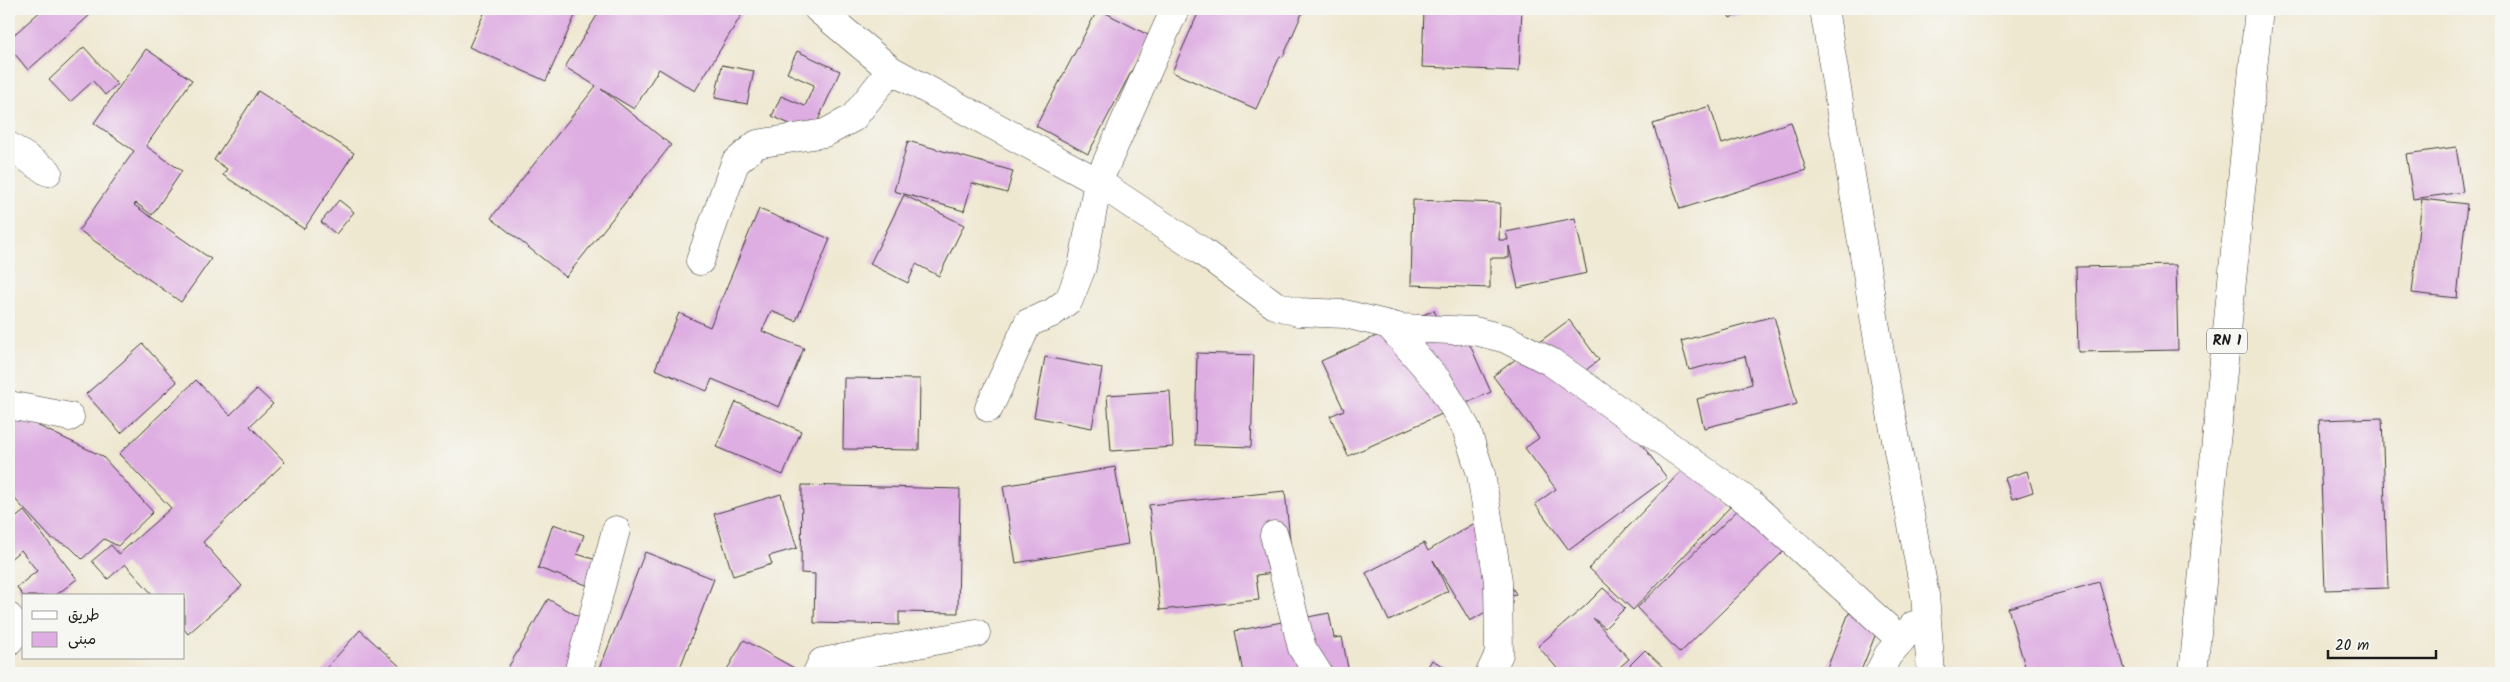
<svg xmlns="http://www.w3.org/2000/svg" width="2510" height="682" font-family="Kalam,'Playpen Sans Arabic',sans-serif">
<style>
.building{fill:#deaee2}
.lines{fill:none;stroke-linecap:round;stroke-linejoin:round}
.minor-casing{stroke:#3c3b37;stroke-width:29}
.major-casing{stroke:#3c3b37;stroke-width:29}
.minor{stroke:#fff;stroke-width:28}
.major{stroke:#fff;stroke-width:28}
.labels{text-anchor:middle;dominant-baseline:central;stroke-width:4;stroke-linejoin:round;paint-order:stroke}
.shield{fill:#f6f6f2;stroke:#5d5d5c;stroke-width:1}
.shield-label{font-size:15px;font-weight:bold;fill:#1c1c1c}
</style>
<rect width="100%" height="100%" fill="#f6f6f2"/>
<filter id="ink" filterUnits="userSpaceOnUse"><feTurbulence type="fractalNoise" baseFrequency=".02" numOctaves="2"/><feDisplacementMap in="SourceGraphic" scale="10" xChannelSelector="R" yChannelSelector="G"/><feConvolveMatrix kernelMatrix="1 2 1 2 8 2 1 2 1" color-interpolation-filters="sRGB"/></filter>
<filter id="wash" filterUnits="userSpaceOnUse"><feTurbulence type="fractalNoise" baseFrequency=".0096" numOctaves="4" result="noise"/><feDisplacementMap in="SourceGraphic" scale="20" xChannelSelector="R" yChannelSelector="G"/><feGaussianBlur stdDeviation="1.12" result="paint"/><feColorMatrix in="noise" values="0 0 0 0 0 0 0 0 0 0 0 0 0 0 0 0 0 1.4 0 .05"/><feComposite in="paint" operator="in"/></filter>
<g filter="url(#wash)">
<rect width="100%" height="100%" fill="#efe8d1"/>
<g id="blocks">
<!-- building -->
<g class="building">
<polygon points="43,9 84,9 90,15 28,70 9,47 9,39"/>
<polygon points="486,9 578,9 546,81 469,47"/>
<polygon points="601,9 745,9 695,91 659,69 634,109 601,89 671,145 566,277 491,218 596,86 565,67"/>
<polygon points="1098,9 1150,36 1088,154 1036,126"/>
<polygon points="1200,9 1304,9 1283,57 1280,56 1256,109 1172,72"/>
<polygon points="1424,9 1522,9 1519,71 1422,67"/>
<polygon points="1726,9 1751,9 1730,18"/>
<polygon points="84,47 117,84 105,95 93,81 70,102 49,80"/>
<polygon points="146,49 192,80 146,146 182,171 152,215 136,203 134,205 211,259 181,302 79,230 134,151 94,123"/>
<polygon points="797,51 840,71 812,134 772,116 781,96 805,106 814,85 787,73"/>
<polygon points="722,65 754,71 747,104 715,98"/>
<polygon points="258,91 354,153 304,229 223,175 227,169 214,160"/>
<polygon points="1710,106 1722,144 1791,122 1806,170 1680,209 1653,124"/>
<polygon points="908,141 1013,171 1007,193 972,183 964,211 894,191"/>
<polygon points="2456,147 2463,192 2413,199 2406,154"/>
<polygon points="904,195 964,225 939,276 916,264 908,283 870,264"/>
<polygon points="2422,199 2467,204 2457,298 2412,293"/>
<polygon points="339,200 354,212 336,234 321,222"/>
<polygon points="1413,200 1500,203 1499,240 1508,240 1506,232 1575,218 1587,273 1518,288 1509,246 1509,258 1490,258 1490,288 1411,285"/>
<polygon points="759,209 830,239 796,321 771,311 762,331 804,348 779,407 712,379 707,391 655,369 679,313 710,327"/>
<polygon points="2176,265 2178,350 2078,352 2076,267"/>
<polygon points="1434,310 1444,332 1461,325 1491,392 1348,456 1330,416 1344,410 1321,361"/>
<polygon points="1774,316 1797,404 1704,428 1697,399 1752,384 1745,356 1689,370 1681,341"/>
<polygon points="1569,320 1599,360 1586,370 1667,478 1569,550 1535,504 1556,489 1525,448 1539,438 1493,376"/>
<polygon points="143,344 177,382 121,433 86,394"/>
<polygon points="1197,353 1254,355 1251,447 1195,445"/>
<polygon points="1045,357 1102,368 1092,428 1034,417"/>
<polygon points="844,378 920,379 919,450 843,449"/>
<polygon points="196,380 230,415 257,389 273,404 250,426 285,462 203,542 242,586 188,634 184,629 184,596 154,596 125,564 108,579 92,561 111,545 119,554 171,508 119,454"/>
<polygon points="1170,391 1173,447 1111,451 1107,395"/>
<polygon points="736,402 801,431 783,475 716,447"/>
<polygon points="9,412 102,456 153,512 118,546 104,539 82,559 70,547 51,538 13,497 9,501"/>
<polygon points="2382,418 2388,588 2325,590 2319,420"/>
<polygon points="1686,466 1730,507 1633,610 1589,568"/>
<polygon points="1115,467 1128,544 1016,563 1003,486"/>
<polygon points="2027,471 2033,492 2012,499 2005,478"/>
<polygon points="802,485 960,489 958,613 899,612 899,625 814,623 815,574 801,573"/>
<polygon points="1285,491 1293,571 1256,575 1259,600 1160,610 1149,505"/>
<polygon points="781,494 797,548 769,556 772,564 733,576 714,514"/>
<polygon points="1744,504 1787,548 1680,653 1637,608"/>
<polygon points="24,511 77,579 55,596 23,596 17,587 37,571 21,550 9,560 9,523"/>
<polygon points="553,524 584,535 577,554 606,563 598,589 538,568"/>
<polygon points="1473,524 1516,594 1470,621 1433,560 1448,591 1389,621 1366,573 1424,543 1428,551"/>
<polygon points="645,552 714,579 678,673 598,673"/>
<polygon points="2099,582 2126,673 2027,673 2008,608"/>
<polygon points="1603,588 1625,608 1605,628 1593,618 1629,659 1613,673 1561,673 1538,646 1584,607"/>
<polygon points="548,599 599,628 572,673 505,673"/>
<polygon points="1329,613 1334,638 1342,637 1349,673 1243,673 1235,631"/>
<polygon points="1849,613 1879,626 1860,673 1825,673"/>
<polygon points="360,630 405,671 403,673 322,673"/>
<polygon points="744,640 803,673 725,673"/>
<polygon points="1645,650 1669,673 1622,673"/>
<polygon points="1432,660 1456,673 1424,673"/>
</g>
</g>
</g>
<g filter="url(#ink)">
<use href="#blocks" fill-opacity="0" stroke="#3c3b37" stroke-width="1"/>
<g class="lines">
<defs>
<g id="minor">
<polyline points="818,9 891,70 1098,182 1200,250 1275,305 1298,312 1345,314 1402,328 1475,331 1506,339 1551,362 1750,503 1901,640"/>
<polyline points="1824,9 1882,365 1925,595 1931,673"/>
<polyline points="9,146 48,172"/>
<polyline points="700,261 735,163 757,144 825,133 853,118 891,70"/>
<polyline points="1389,325 1438,381 1466,428 1481,474 1498,581 1499,654 1490,673"/>
<polyline points="9,405 70,417"/>
<polyline points="989,408 1028,323 1052,313 1069,300 1082,267 1098,182 1175,9"/>
<polyline points="1274,535 1302,648 1318,673"/>
<polyline points="9,617 17,630 9,641"/>
<polyline points="578,673 616,530"/>
<polyline points="817,673 822,662 976,633"/>
<polyline points="1879,673 1888,655 1914,625"/>
</g>
<polyline id="major" points="2193,673 2259,9"/>
</defs>
<!-- minor casing -->
<use href="#minor" class="minor-casing"/>
<!-- major casing -->
<use href="#major" class="major-casing"/>
<!-- minor -->
<use href="#minor" class="minor"/>
<!-- major -->
<use href="#major" class="major"/>
</g>
</g>
<g class="labels">
<!-- shield labels -->
<rect class="shield" x="2207" y="328.5" width="40" height="25" rx="4"/>
<g class="shield-label">
<text x="2227" y="341">RN 1</text>
</g>
</g>
<!-- margin -->
<rect width="2510" height="682" fill="none" stroke="#f6f6f2" stroke-width="30"/>
<!-- legend -->
<rect x="22" y="594" width="162" height="65" fill="#f6f6f2" stroke="#9f9f9c"/>
<rect x="32" y="611" width="25" height="8" fill="#ffffff" stroke="#9f9f9c"/>
<text x="68" y="620" font-size="15" fill="#1c1c1c">طريق</text>
<rect x="32" y="632" width="25" height="15" fill="#deaee2" stroke="#9f9f9c"/>
<text x="68" y="644" font-size="15" fill="#1c1c1c">مبنى</text>
<!-- scale -->
<path d="M2328 650v8h108v-8" fill="none" stroke="#1c1c1c" stroke-width="2.5"/>
<text x="2335" y="650" font-size="15" fill="#1c1c1c" stroke="#f6f6f2" stroke-width="4" paint-order="stroke">20 m</text>
</svg>
